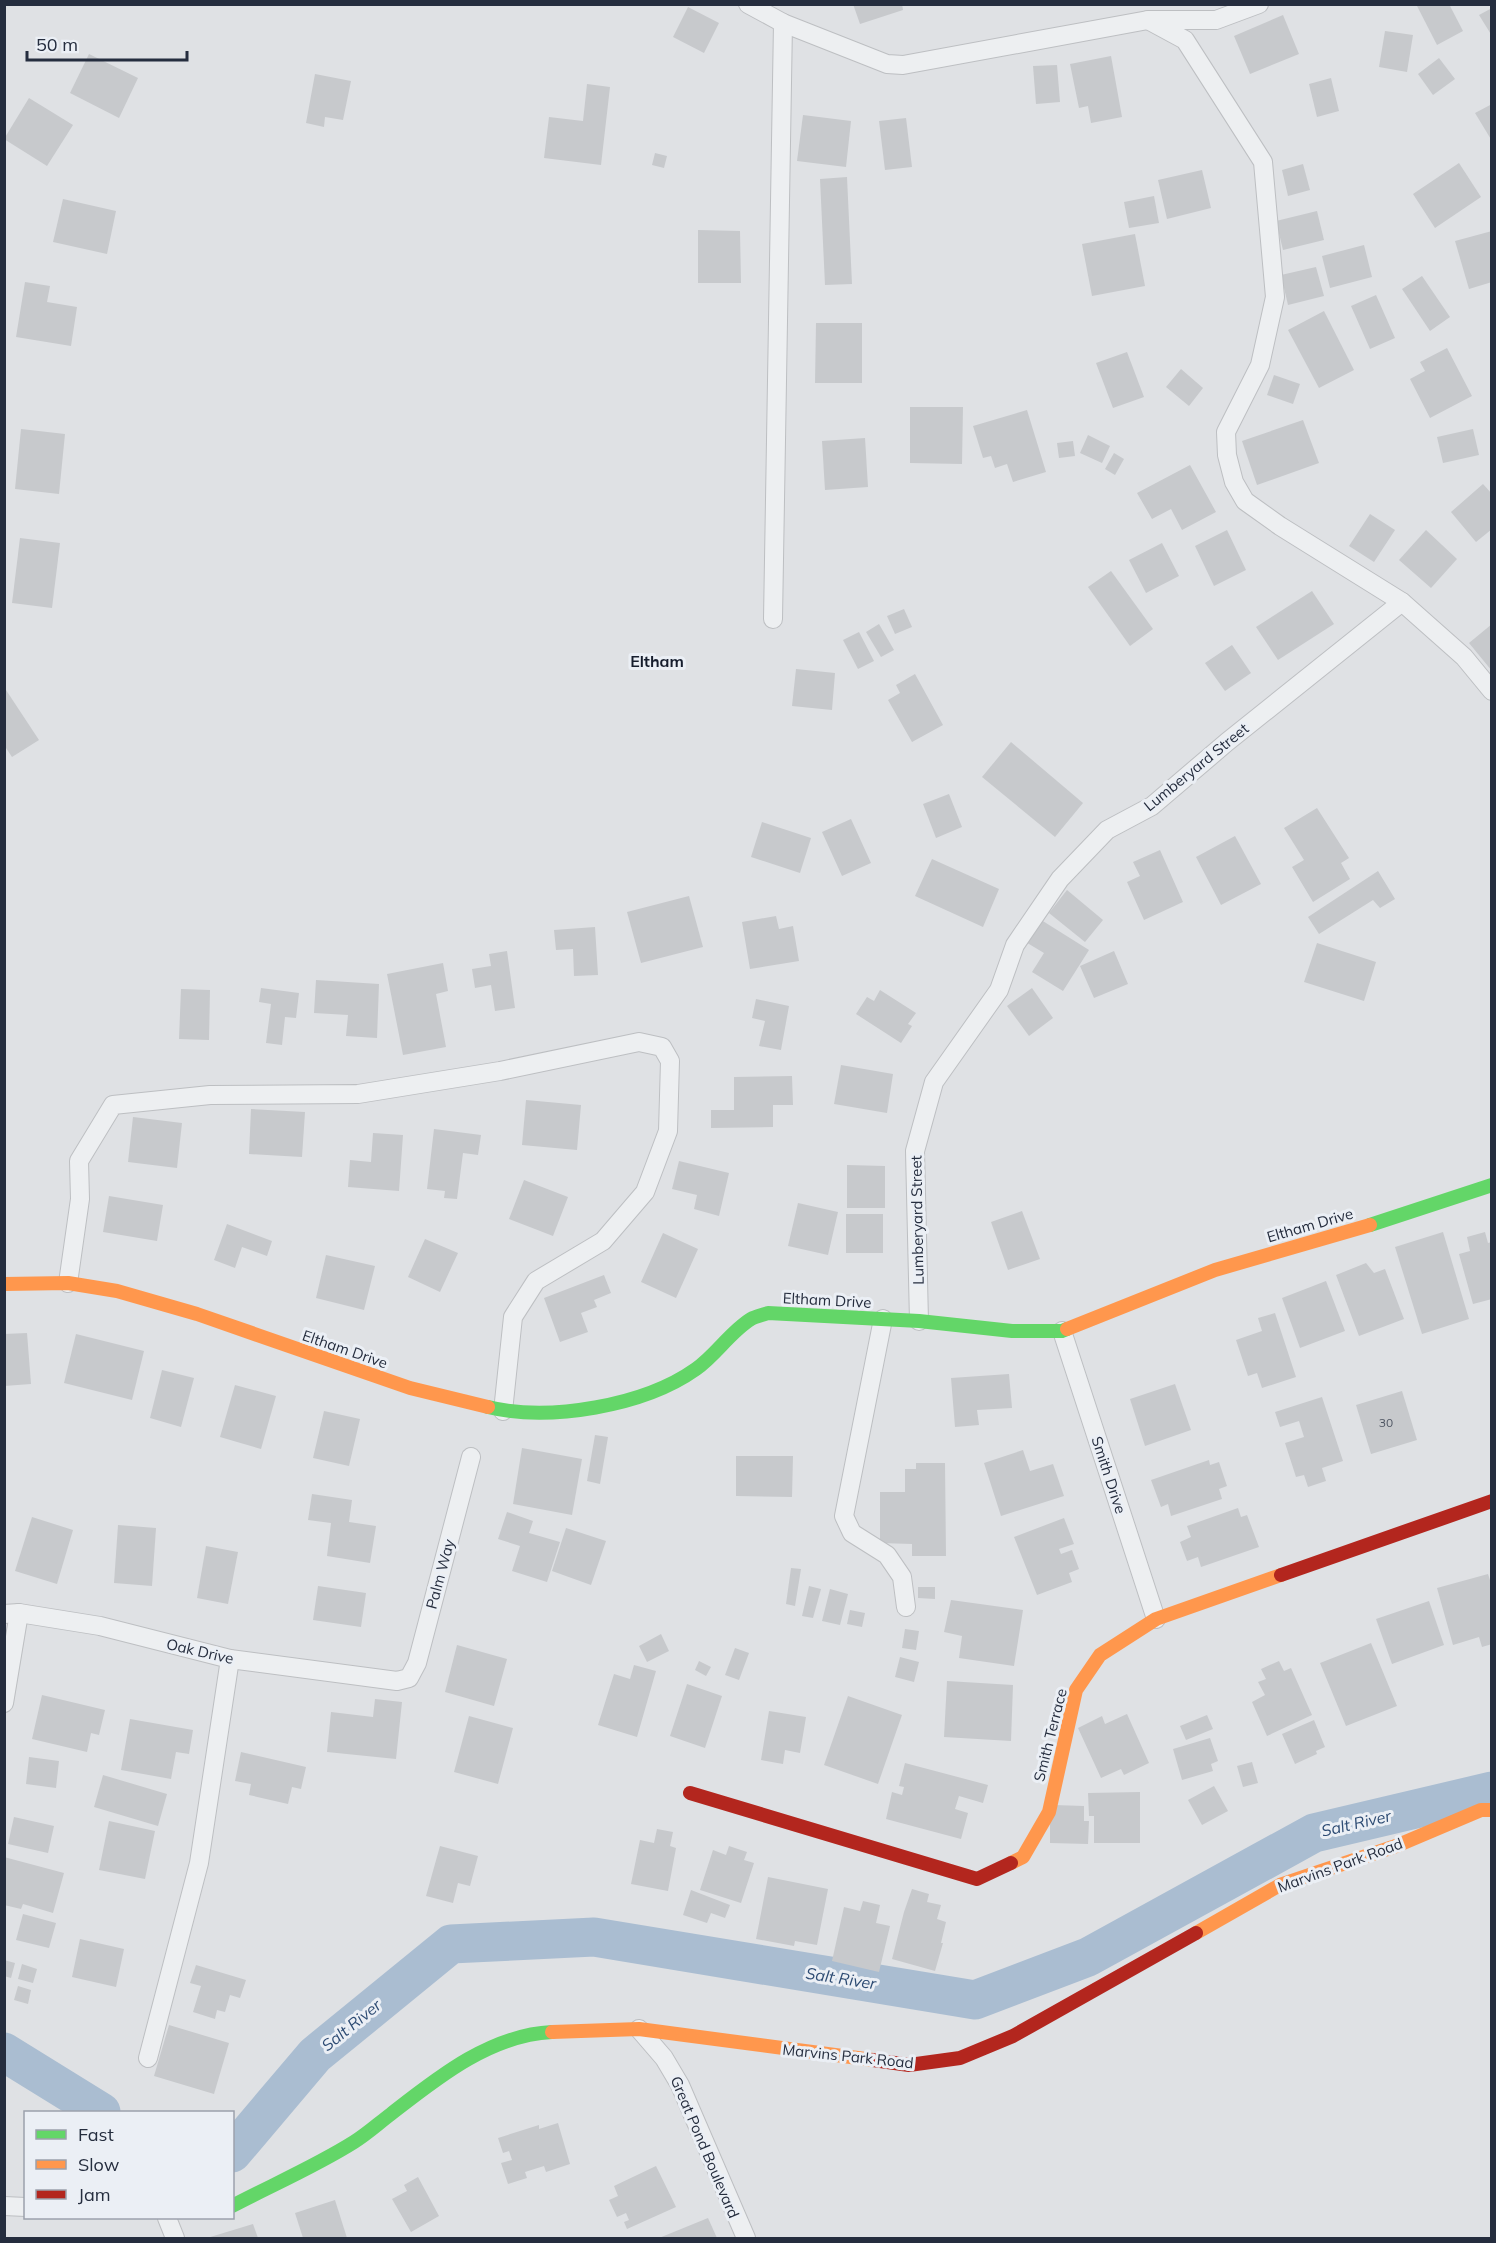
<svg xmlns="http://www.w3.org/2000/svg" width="1496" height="2243" font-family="Mulish,sans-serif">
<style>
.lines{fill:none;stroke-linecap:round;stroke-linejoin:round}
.river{stroke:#aabdd1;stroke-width:39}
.building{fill:#c7c9cc}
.street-casing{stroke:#bdbfc2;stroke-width:20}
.street{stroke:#edeff1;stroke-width:18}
.fast{stroke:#63d668;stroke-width:14}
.slow{stroke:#ff974d;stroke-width:14}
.jam{stroke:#b3261e;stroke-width:14}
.labels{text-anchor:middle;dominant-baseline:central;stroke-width:6;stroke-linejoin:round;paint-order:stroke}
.number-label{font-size:12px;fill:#4e5562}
.street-label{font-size:15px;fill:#252d3e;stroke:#ebeff5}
.neighbourhood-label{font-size:16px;font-weight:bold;fill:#171e2e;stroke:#ebeff5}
.water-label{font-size:16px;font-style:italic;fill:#2d4b73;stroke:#ebeff5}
</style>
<rect width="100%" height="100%" fill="#dfe1e4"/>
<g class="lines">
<!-- river -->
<g class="river">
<polyline points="4,2052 101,2112"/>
<polyline points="232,2153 315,2055 451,1944 594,1937 975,2000 1088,1957 1314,1833 1492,1791"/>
</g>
</g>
<!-- building -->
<g class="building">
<polygon points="853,4 902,4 903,10 860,24"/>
<polygon points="1416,4 1449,4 1463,31 1437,45"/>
<polygon points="688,7 719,23 704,53 673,37"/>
<polygon points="1492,8 1492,36 1479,15"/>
<polygon points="1283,15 1299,54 1250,74 1234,36"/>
<polygon points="1385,31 1413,35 1407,72 1379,67"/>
<polygon points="89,54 138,78 119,118 70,93"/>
<polygon points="1111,56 1122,117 1091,123 1088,106 1079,108 1070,64"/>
<polygon points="1439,58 1455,79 1433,95 1418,74"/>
<polygon points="1057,65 1060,102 1036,104 1033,66"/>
<polygon points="315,74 351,81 343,120 325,117 324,127 306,123"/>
<polygon points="1331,78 1339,111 1317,117 1309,84"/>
<polygon points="587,84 610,87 601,165 544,158 549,117 583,121"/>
<polygon points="29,98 73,125 47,166 4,139"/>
<polygon points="1492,104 1492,141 1475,113"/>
<polygon points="803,115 851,121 846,167 797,161"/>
<polygon points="906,118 912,167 885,170 879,121"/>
<polygon points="655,153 667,156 664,168 652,165"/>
<polygon points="1459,163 1481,197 1435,228 1413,194"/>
<polygon points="1303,164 1310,190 1288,196 1282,170"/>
<polygon points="1202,170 1211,208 1167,219 1158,180"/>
<polygon points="847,177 852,284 825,285 820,179"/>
<polygon points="1154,196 1159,223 1129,228 1124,202"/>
<polygon points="63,199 116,211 107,254 53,242"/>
<polygon points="1317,211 1324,240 1283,250 1276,221"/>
<polygon points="698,230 740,231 741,283 698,283"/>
<polygon points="1492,231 1492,282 1469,289 1455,241"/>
<polygon points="1135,234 1145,286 1092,296 1082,244"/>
<polygon points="1364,245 1372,277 1330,288 1322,256"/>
<polygon points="1316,267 1324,296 1288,305 1281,275"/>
<polygon points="1422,276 1450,317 1430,331 1402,289"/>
<polygon points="25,282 50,286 47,302 77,307 71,346 16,337"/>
<polygon points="1376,295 1395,338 1370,349 1351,306"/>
<polygon points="1324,311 1354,370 1319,388 1288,330"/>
<polygon points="816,323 862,323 862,383 815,383"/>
<polygon points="1447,348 1472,396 1430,418 1410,379 1425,371 1420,362"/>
<polygon points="1127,352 1144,397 1113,408 1096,363"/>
<polygon points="1181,369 1203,388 1189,406 1166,387"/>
<polygon points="1274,375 1300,384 1293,404 1267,395"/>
<polygon points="910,407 963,407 962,464 910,463"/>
<polygon points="1027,410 1046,472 1013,482 1007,464 995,468 991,456 983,458 973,426"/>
<polygon points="1303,420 1319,463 1257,485 1242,441"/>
<polygon points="21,429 65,434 59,494 15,489"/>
<polygon points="1473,429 1479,455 1443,463 1437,437"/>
<polygon points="1088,435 1110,446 1102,463 1080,453"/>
<polygon points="865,438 868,487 825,490 822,441"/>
<polygon points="1073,441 1075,456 1059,458 1057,443"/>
<polygon points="1114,453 1124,459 1115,475 1105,469"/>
<polygon points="1190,465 1216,512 1182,530 1171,509 1152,519 1137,493"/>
<polygon points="1483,484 1492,494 1492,529 1476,542 1451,512"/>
<polygon points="1370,514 1395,530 1374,562 1349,546"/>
<polygon points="1227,530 1246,570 1214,586 1195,546"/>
<polygon points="1426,530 1457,559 1431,588 1399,560"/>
<polygon points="20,538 60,543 52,608 12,603"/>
<polygon points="1162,543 1179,576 1146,593 1129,560"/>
<polygon points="1111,571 1153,629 1130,646 1088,587"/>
<polygon points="1312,591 1334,624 1278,660 1256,627"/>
<polygon points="904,609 912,627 895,634 887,616"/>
<polygon points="879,624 894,650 881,657 866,632"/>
<polygon points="1492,624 1492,671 1469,643"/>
<polygon points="859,632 874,661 858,669 843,640"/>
<polygon points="1232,645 1251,673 1225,691 1205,663"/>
<polygon points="796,669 835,673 832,710 792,706"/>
<polygon points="915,674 943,725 912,742 888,700 900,693 896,685"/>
<polygon points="4,687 39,740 12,757 4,745"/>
<polygon points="1011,742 1083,803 1055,837 982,777"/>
<polygon points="949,794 962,827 936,838 923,804"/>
<polygon points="1317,808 1349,858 1341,863 1350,879 1313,902 1292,867 1304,860 1284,828"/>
<polygon points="851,819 871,863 842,876 822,832"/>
<polygon points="762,822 811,838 800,873 751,857"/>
<polygon points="1235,836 1261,884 1221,905 1196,857"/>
<polygon points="1160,850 1183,902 1144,920 1127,882 1140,876 1133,862"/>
<polygon points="932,859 999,889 983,927 915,896"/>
<polygon points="1378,871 1395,899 1380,908 1373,900 1319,934 1308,917"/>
<polygon points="1067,890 1103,920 1085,942 1049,913"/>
<polygon points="689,896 703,947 641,963 627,912"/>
<polygon points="776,916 779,929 793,926 799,961 750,969 742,922"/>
<polygon points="1038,918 1089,950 1063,991 1032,972 1044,953 1024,941"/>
<polygon points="595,927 598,975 574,976 573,949 556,950 554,930"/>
<polygon points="1317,943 1376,962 1364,1001 1304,982"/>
<polygon points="507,951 515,1008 495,1011 491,985 475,988 472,969 491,966 489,954"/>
<polygon points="1114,951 1128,984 1094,998 1080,966"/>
<polygon points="443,963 448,991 436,994 446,1047 403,1055 387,974"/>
<polygon points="316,980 379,984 377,1038 346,1036 348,1015 314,1013"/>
<polygon points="261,988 299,993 296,1018 285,1017 282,1045 266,1043 271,1004 259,1002"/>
<polygon points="1032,988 1053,1018 1029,1036 1007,1006"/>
<polygon points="181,989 210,990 209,1040 179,1039"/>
<polygon points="880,990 916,1013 908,1024 912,1026 901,1043 856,1014 867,997 874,1001"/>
<polygon points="756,999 789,1006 781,1050 759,1046 765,1021 752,1018"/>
<polygon points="841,1065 893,1074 887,1113 834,1104"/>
<polygon points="792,1076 793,1105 773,1105 773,1127 711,1128 711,1110 734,1110 734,1077"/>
<polygon points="526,1100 581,1105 577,1150 522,1145"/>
<polygon points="251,1109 305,1112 302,1157 249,1154"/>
<polygon points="133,1117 182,1123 177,1168 128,1162"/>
<polygon points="434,1129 481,1135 478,1155 463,1153 457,1199 444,1198 445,1191 427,1189"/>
<polygon points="373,1133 403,1135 399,1191 348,1187 350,1160 371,1162"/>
<polygon points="679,1161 729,1173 719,1216 694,1209 697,1195 672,1189"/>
<polygon points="847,1165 885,1166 885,1208 847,1208"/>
<polygon points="524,1180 568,1197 553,1236 509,1219"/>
<polygon points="109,1196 163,1205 157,1241 103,1232"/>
<polygon points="798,1203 838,1212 828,1255 788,1246"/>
<polygon points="1022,1211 1040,1259 1008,1270 991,1222"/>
<rect x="846" y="1214" width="37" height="39"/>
<polygon points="227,1224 272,1241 267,1256 242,1247 235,1268 214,1260"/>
<polygon points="1443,1232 1469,1319 1422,1334 1395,1247"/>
<polygon points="1485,1232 1488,1243 1492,1242 1492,1299 1473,1304 1459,1254 1470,1251 1467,1237"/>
<polygon points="663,1233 698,1249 676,1298 641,1282"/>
<polygon points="425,1239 458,1253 440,1292 408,1277"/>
<polygon points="326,1255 375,1266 364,1310 316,1298"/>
<polygon points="1366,1263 1374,1273 1385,1269 1404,1319 1359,1336 1336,1275"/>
<polygon points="604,1275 611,1293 594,1300 597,1307 581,1313 588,1332 560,1342 544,1298"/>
<polygon points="1326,1281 1345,1331 1300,1348 1282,1298"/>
<polygon points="1275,1313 1296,1377 1262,1388 1257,1373 1248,1376 1236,1340 1262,1331 1258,1318"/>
<polygon points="27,1333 31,1384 4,1386 4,1334"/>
<polygon points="76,1334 144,1351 132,1400 64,1383"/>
<polygon points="162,1370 194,1378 181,1427 150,1418"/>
<polygon points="1009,1374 1012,1408 977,1410 979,1425 955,1427 951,1378"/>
<polygon points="1175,1384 1191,1430 1145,1446 1130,1399"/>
<polygon points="235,1385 276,1396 261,1449 220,1437"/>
<polygon points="1402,1391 1417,1440 1371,1454 1356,1405"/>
<polygon points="1322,1397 1343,1461 1322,1468 1326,1481 1308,1487 1304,1475 1296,1477 1285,1443 1304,1437 1299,1421 1280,1427 1275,1412"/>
<polygon points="324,1411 360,1419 349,1466 313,1458"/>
<polygon points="595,1435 608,1437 600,1484 587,1481"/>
<polygon points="522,1448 582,1459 572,1515 513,1504"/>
<polygon points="1023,1450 1030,1471 1053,1464 1064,1496 1001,1516 984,1463"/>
<polygon points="736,1456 793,1456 792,1497 736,1496"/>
<polygon points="1209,1460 1210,1465 1219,1462 1227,1486 1219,1489 1222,1499 1171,1516 1168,1504 1161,1507 1151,1480"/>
<polygon points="916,1463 945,1463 946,1556 912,1556 912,1544 880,1543 880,1492 905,1492 905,1469 916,1469"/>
<polygon points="312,1494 352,1500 349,1522 376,1526 370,1563 327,1556 331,1523 308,1520"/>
<polygon points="1238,1508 1241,1517 1247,1515 1259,1547 1201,1567 1198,1557 1187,1561 1180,1542 1191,1537 1187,1526"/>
<polygon points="507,1512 533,1521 529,1533 560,1542 547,1582 512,1571 520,1546 498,1539"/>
<polygon points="32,1517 73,1530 57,1584 15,1571"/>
<polygon points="1064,1518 1074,1544 1059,1549 1061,1554 1072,1550 1079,1569 1069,1573 1072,1582 1037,1595 1014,1537"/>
<polygon points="118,1525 156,1528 152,1586 114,1583"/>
<polygon points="566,1528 606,1541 591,1585 552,1571"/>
<polygon points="206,1546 238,1552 228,1604 197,1598"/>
<polygon points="791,1568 801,1569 795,1606 786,1604"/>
<polygon points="1488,1574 1492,1586 1492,1644 1482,1647 1479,1637 1453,1645 1437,1588"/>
<polygon points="318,1586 366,1593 361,1627 313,1620"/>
<polygon points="809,1586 821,1589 813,1618 802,1616"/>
<polygon points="918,1587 935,1587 935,1599 918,1598"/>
<polygon points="830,1589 848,1594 840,1625 822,1621"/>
<polygon points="951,1600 1023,1610 1014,1666 959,1658 962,1636 944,1632"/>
<polygon points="1429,1601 1444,1645 1392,1664 1376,1619"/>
<polygon points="850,1610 865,1613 862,1627 847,1624"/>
<polygon points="905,1629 919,1631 916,1650 902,1648"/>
<polygon points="661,1634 669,1651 647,1662 639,1646"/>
<polygon points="1371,1643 1397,1706 1346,1726 1320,1663"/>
<polygon points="457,1645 507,1659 494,1706 445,1692"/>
<polygon points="735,1648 749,1653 739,1680 725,1675"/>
<polygon points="900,1657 919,1662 914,1682 895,1677"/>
<polygon points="699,1661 711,1667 706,1676 695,1670"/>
<polygon points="1279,1661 1284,1671 1291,1668 1312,1715 1267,1736 1252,1702 1265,1695 1258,1682 1266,1679 1261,1669"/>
<polygon points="634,1665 656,1671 637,1737 598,1725 614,1674 630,1679"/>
<polygon points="947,1681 1013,1685 1011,1741 944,1737"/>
<polygon points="687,1684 722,1696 705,1748 670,1736"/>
<polygon points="42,1695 105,1710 99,1735 91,1733 87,1752 32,1739"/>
<polygon points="848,1696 902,1715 878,1784 824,1765"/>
<polygon points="375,1699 402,1702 396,1759 327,1752 331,1712 373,1717"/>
<polygon points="769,1711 806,1717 800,1753 785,1750 783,1764 761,1760"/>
<polygon points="1127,1714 1149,1763 1124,1775 1121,1769 1101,1778 1078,1728 1102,1716 1105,1724"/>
<polygon points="1207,1715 1213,1729 1186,1740 1180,1726"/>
<polygon points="469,1716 513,1728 498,1784 454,1772"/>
<polygon points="130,1719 193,1730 189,1754 176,1752 171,1779 121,1770"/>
<polygon points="1314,1720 1325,1747 1316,1751 1317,1754 1295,1764 1282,1734"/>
<polygon points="1210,1738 1218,1761 1211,1764 1213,1771 1182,1780 1173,1749"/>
<polygon points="241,1752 306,1767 301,1789 292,1787 288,1804 249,1795 251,1784 235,1781"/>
<polygon points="29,1757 59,1761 56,1788 26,1784"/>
<polygon points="1252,1762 1258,1783 1243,1787 1237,1766"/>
<polygon points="905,1763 988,1785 983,1803 959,1796 955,1809 968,1813 961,1839 886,1819 892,1792 902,1795 904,1787 899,1786"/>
<polygon points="103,1775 167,1794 158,1826 94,1807"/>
<polygon points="1214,1786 1228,1811 1202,1825 1188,1800"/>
<polygon points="1140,1792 1140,1843 1094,1843 1094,1816 1089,1816 1088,1793"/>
<polygon points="1054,1805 1084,1806 1084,1821 1089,1821 1088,1844 1050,1843 1050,1822"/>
<polygon points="14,1817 54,1826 48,1853 8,1844"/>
<polygon points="109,1821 155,1831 145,1879 99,1870"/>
<polygon points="657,1829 673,1832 670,1846 676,1848 668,1891 631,1884 640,1840 654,1843"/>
<polygon points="440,1846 478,1856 470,1886 458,1883 453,1903 426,1896"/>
<polygon points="729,1846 747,1852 744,1860 754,1863 741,1903 700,1890 713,1850 726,1855"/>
<polygon points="4,1857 64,1873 53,1913 23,1904 21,1909 4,1905"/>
<polygon points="768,1877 828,1889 817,1945 795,1941 794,1946 756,1939"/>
<polygon points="912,1889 929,1894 927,1902 941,1905 937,1919 946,1922 941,1943 943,1943 935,1971 892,1959 904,1912"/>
<polygon points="691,1890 730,1905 725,1918 711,1913 707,1923 683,1915"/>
<polygon points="863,1901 880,1905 876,1923 890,1926 879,1972 832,1961 844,1907 860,1911"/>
<polygon points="23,1914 56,1923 49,1948 16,1940"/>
<polygon points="80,1939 124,1949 116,1987 72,1977"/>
<polygon points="4,1960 15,1963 11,1978 4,1976"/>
<polygon points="22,1964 37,1969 33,1983 18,1979"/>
<polygon points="196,1965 246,1980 240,1998 230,1995 225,2012 217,2010 215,2019 193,2012 201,1986 190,1983"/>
<polygon points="18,1986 31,1990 28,2004 14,2000"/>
<polygon points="169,2025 229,2043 214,2094 154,2076"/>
<polygon points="558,2123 570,2164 546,2172 544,2166 525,2172 527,2178 508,2184 501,2163 512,2160 509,2151 503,2153 498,2138 539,2125 539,2129"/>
<polygon points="656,2166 676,2207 627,2229 624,2222 629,2220 626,2213 617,2217 609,2200 618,2196 614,2186"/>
<polygon points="418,2177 439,2216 411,2232 392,2199 407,2191 404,2185"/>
<polygon points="335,2200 347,2238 303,2238 295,2213"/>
<polygon points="708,2218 717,2238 659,2238"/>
<polygon points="253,2224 258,2238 207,2238"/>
</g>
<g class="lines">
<defs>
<g id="street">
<polyline points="748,4 783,23 887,64 903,65 1148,20"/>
<polyline points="1259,4 1216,20 1148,20 1185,40 1263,162 1275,297 1260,365 1226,432 1227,455 1234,482 1245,501 1280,526 1402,602 1464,657 1492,691"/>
<polyline points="773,619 783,23"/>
<polyline points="68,1283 80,1199 79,1161 113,1105 210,1095 358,1094 500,1071 639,1042 662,1047 670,1061 668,1131 645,1192 603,1241 536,1281 513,1317 503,1411"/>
<polyline points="883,1319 844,1516 852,1533 887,1555 902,1577 906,1607"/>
<polyline points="919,1321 915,1151 934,1082 999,990 1015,945 1060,879 1107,830 1152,806 1227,742 1402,602"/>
<polyline points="1062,1331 1156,1619"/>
<polyline points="4,1614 19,1613 100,1626 230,1659 397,1681 409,1678 417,1663 471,1457"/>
<polyline points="4,1703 19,1613"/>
<polyline points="639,2029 664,2058 680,2085 746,2238"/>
<polyline points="148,2058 199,1863 230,1659"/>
<polyline points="4,2206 26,2207"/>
<polyline points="167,2218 175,2238"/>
</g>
</defs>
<!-- street casing -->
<use href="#street" class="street-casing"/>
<!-- street -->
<use href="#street" class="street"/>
<!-- fast -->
<g class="fast">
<polyline points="1370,1225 1492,1185"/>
<path d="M488 1407C549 1422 644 1406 696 1369 716 1355 730 1332 751 1319 756 1316 763 1315 768 1313L919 1321 1012 1331H1062L1067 1329"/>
<path d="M232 2206C272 2185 316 2166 354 2142 367 2134 379 2123 391 2114 437 2078 490 2035 552 2032"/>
</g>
<!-- slow -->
<g class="slow">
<polyline points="4,1284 68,1283 117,1291 197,1314 410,1388 488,1407"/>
<polyline points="1067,1329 1215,1270 1370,1225"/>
<polyline points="1011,1863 1023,1857 1049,1812 1076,1690 1100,1655 1156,1619 1281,1575"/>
<polyline points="1196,1933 1280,1885 1396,1846 1481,1810 1492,1810"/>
<polyline points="552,2032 639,2029 873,2060"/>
</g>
<!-- jam -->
<g class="jam">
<polyline points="1281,1575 1492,1501"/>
<polyline points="690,1793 977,1879 1011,1863"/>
<polyline points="873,2060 909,2065 960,2058 1013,2036 1196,1933"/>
</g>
</g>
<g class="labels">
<!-- number labels -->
<g class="number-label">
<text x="1386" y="1422">30</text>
</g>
<!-- street labels -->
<g class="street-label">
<text transform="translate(1196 767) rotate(-39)">Lumberyard Street</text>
<text transform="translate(917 1220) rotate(-91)">Lumberyard Street</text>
<text transform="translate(1310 1225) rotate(-16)">Eltham Drive</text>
<text transform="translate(827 1300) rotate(3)">Eltham Drive</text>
<text transform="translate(345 1349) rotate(19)">Eltham Drive</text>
<text transform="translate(1109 1475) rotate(72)">Smith Drive</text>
<text transform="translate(440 1574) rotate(-75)">Palm Way</text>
<text transform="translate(200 1651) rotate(13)">Oak Drive</text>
<text transform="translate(1050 1735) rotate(-76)">Smith Terrace</text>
<text transform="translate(1340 1865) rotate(-20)">Marvins Park Road</text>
<text transform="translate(848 2056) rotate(6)">Marvins Park Road</text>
<text transform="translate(705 2147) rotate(67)">Great Pond Boulevard</text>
</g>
<!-- neighbourhood labels -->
<g class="neighbourhood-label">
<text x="657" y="661">Eltham</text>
</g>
<!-- water labels -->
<g class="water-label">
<text transform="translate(1356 1823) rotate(-13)">Salt River</text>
<text transform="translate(841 1978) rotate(9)">Salt River</text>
<text transform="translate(351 2025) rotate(-39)">Salt River</text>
</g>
</g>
<!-- border -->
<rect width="1496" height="2243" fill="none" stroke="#252d3e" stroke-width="12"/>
<!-- legend -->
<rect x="24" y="2111" width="210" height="108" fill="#ebeff5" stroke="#9ca1ac" stroke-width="1.5"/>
<rect x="36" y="2130" width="30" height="9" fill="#63d668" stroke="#9ca1ac" stroke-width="1.5"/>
<text x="78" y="2141" font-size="18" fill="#252d3e">Fast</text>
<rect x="36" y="2160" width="30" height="9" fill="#ff974d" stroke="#9ca1ac" stroke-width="1.5"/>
<text x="78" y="2171" font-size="18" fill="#252d3e">Slow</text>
<rect x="36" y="2190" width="30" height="9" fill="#b3261e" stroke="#9ca1ac" stroke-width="1.5"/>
<text x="78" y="2201" font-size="18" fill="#252d3e">Jam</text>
<!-- scale -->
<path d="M27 51v9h160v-9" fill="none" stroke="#252d3e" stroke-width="3"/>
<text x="36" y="51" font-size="18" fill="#252d3e" stroke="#ebeff5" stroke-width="4.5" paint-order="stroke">50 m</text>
</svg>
